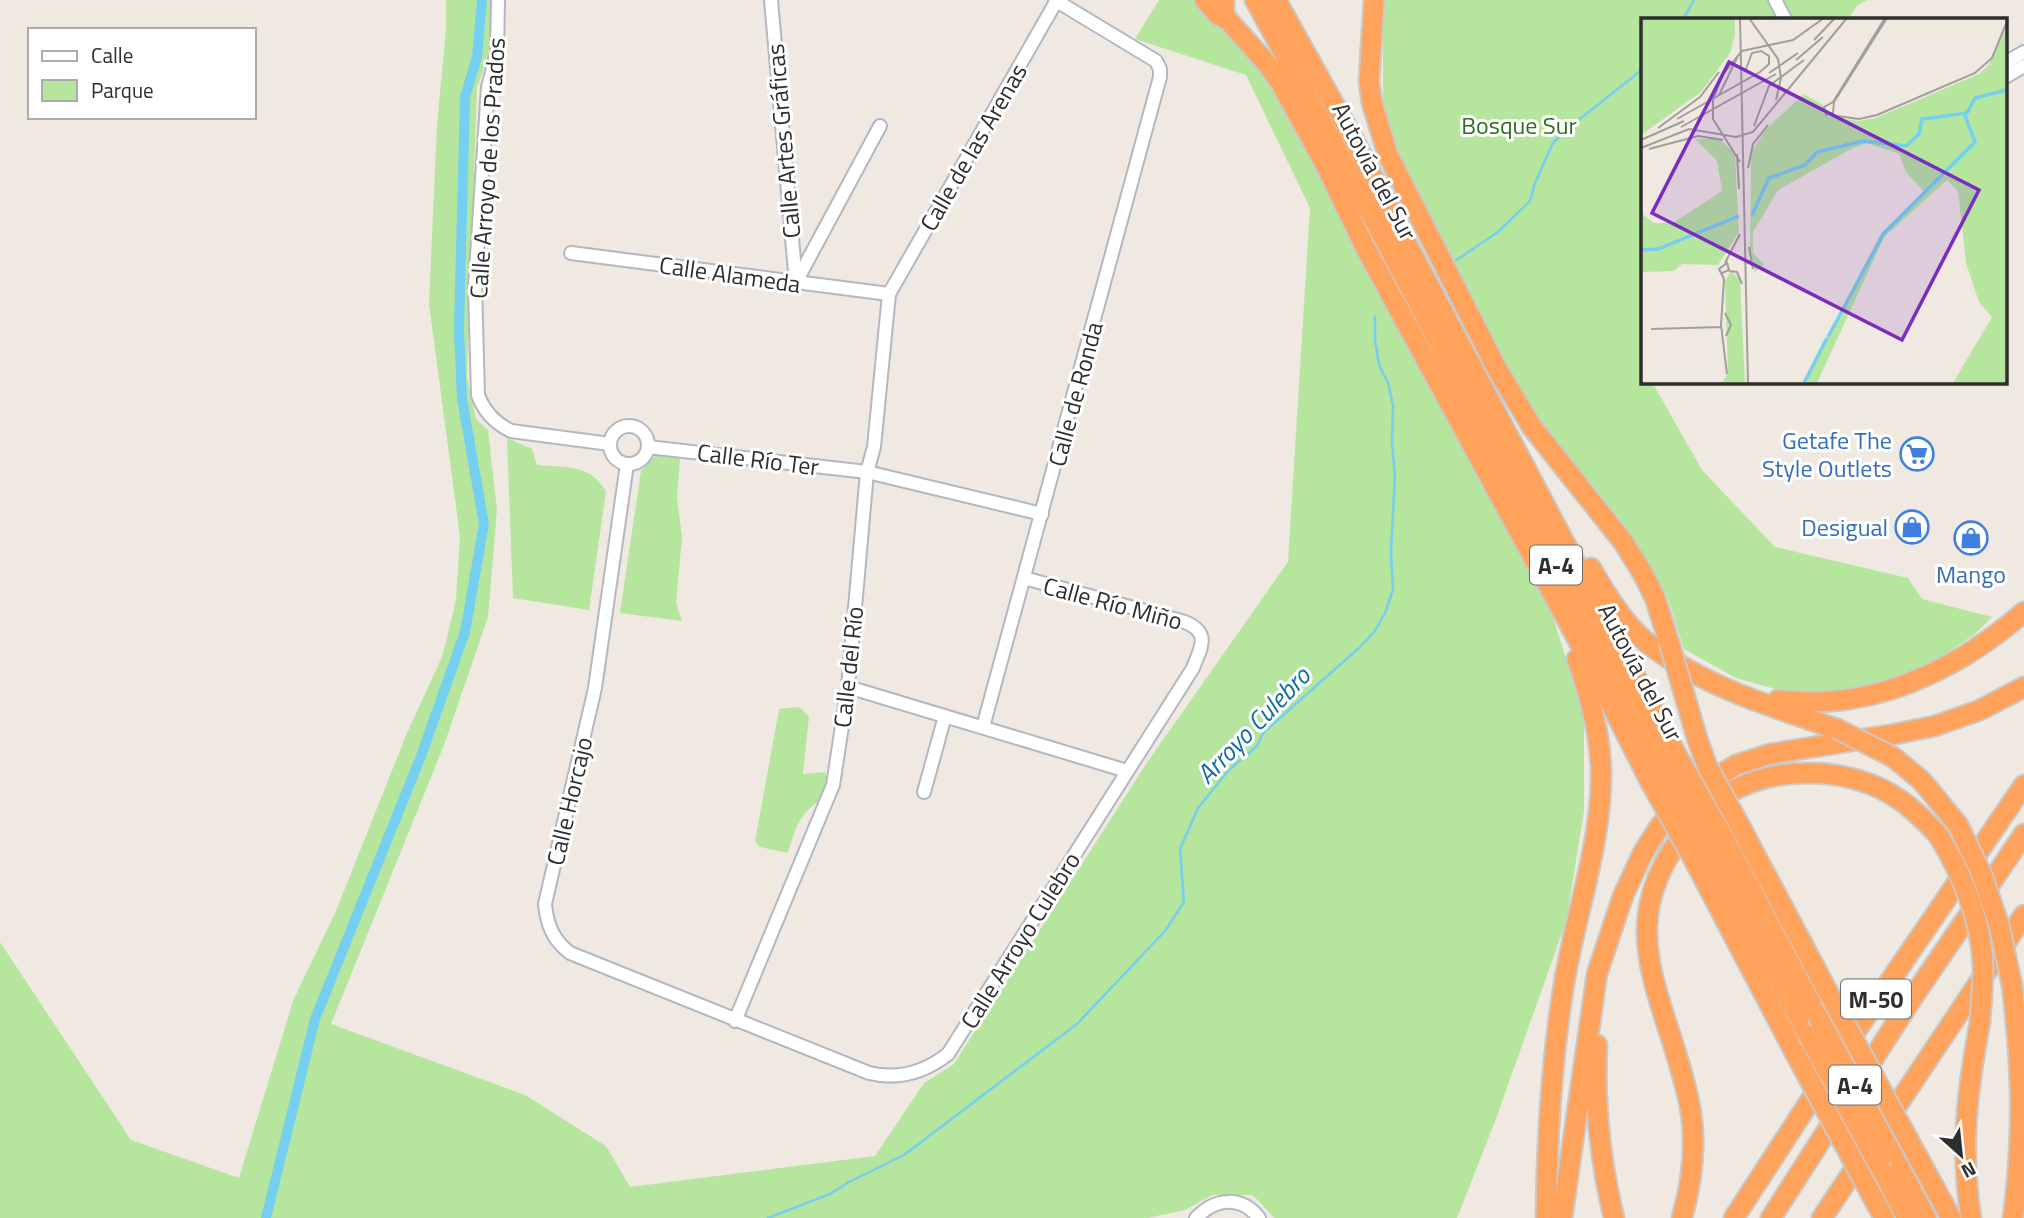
<svg xmlns="http://www.w3.org/2000/svg" width="2024" height="1218" font-family="'Titillium Web',sans-serif">
<style>
.green{fill:#b6e59e}
.lines{fill:none;stroke-linecap:round;stroke-linejoin:round}
.stream{stroke:#75cff0;stroke-width:2.5}
.canal{stroke:#75cff0;stroke-width:10}
.minor-casing{stroke:#b4b7c1;stroke-width:16}
.highway-casing{stroke:#c9c9c9;stroke-width:23}
.minor{stroke:#fff;stroke-width:12}
.highway{stroke:#ffa35c;stroke-width:19}
.highway-bridge-casing{stroke:#c9c9c9;stroke-width:23;stroke-linecap:butt}
.highway-bridge{stroke:#ffa35c;stroke-width:19}
.labels{text-anchor:middle;dominant-baseline:central;stroke-width:6;stroke-linejoin:round;paint-order:stroke}
.shield{fill:#fff;stroke:#6d6d6d;stroke-width:2}
.shield-label{font-size:23px;font-weight:bold;fill:#2e2e2e}
.park-label{font-size:24px;fill:#2c6e1b;stroke:#fff}
.street-label{font-size:24px;fill:#2e2e2e;stroke:#fff}
.shop-label{font-size:24px;fill:#366cbe;stroke:#fff;text-anchor:end}
.water-label{font-size:26px;font-style:italic;fill:#0d6fa3;stroke:#fff}
.inset-river{fill:none;stroke:#75cff0;stroke-width:3.5}
.inset-road{fill:none;stroke:#a29e99;stroke-width:2}
.view{fill:#7b2cbf;fill-opacity:0.15;stroke:#7b2cbf;stroke-width:3.5}
.inset-edge{fill:none;stroke:#2e2e2e;stroke-width:3.5}
</style>
<rect width="100%" height="100%" fill="#efe9e1"/>
<!-- green -->
<g class="green">
<polygon points="446,0 491,0 491,50 477,87 467,377 476,419 488,430 497,510 488,617 444,745 331,1024 525,1095 606,1146 630,1187 875,1156 924,1083 954,1064 1146,764 1288,562 1310,208 1246,75 1135,39 1159,0 1201,0 1262,64 1294,119 1551,611 1584,715 1584,811 1566,922 1494,1124 1457,1218 1274,1218 1253,1195 1212,1195 1185,1210 1147,1218 0,1218 0,942 131,1140 239,1178 293,1001 336,911 407,733 442,657 456,600 460,536 429,304 437,125 446,30"/>
<polygon points="1385,0 1867,0 1857,6 1848,19 1643,19 1643,382 1652,382 1702,470 1775,547 1908,578 1922,599 1992,617 1975,634 1936,660 1879,684 1832,694 1779,690 1736,678 1684,649 1667,596 1619,518 1541,424 1475,310 1401,164 1387,127 1383,104 1383,35"/>
<path d="M507 438 532 449 537 465C568 468 588 463 606 491L589 610 513 598Z"/>
<polygon points="656,455 680,457 677,497 682,537 676,603 682,621 620,613 641,471"/>
<path d="M799 707 809 716 803 774 825 772 830 794C801 811 797 822 788 853L760 847 755 841 779 709Z"/>
</g>
<g class="lines">
<!-- stream -->
<g class="stream">
<polyline points="1683,19 1694,0"/>
<polyline points="1452,263 1498,232 1530,201 1535,183 1553,143 1567,129 1643,69"/>
<polyline points="768,1218 830,1194 849,1182 904,1155 1077,1024 1165,931 1184,902 1180,849 1198,808 1229,770 1257,746 1263,733 1360,647 1375,631 1386,611 1393,589 1391,553 1395,476 1392,443 1393,405 1388,383 1379,365 1375,340 1375,317"/>
</g>
<!-- canal -->
<polyline class="canal" points="266,1218 315,1019 421,756 465,632 484,524 462,399 459,329 465,97 477,57 482,0"/>
<defs>
<g id="minor">
<path d="M498 0 497 53 488 87 475 286 478 395C484 412 495 423 511 431L610 444"/>
<polyline points="771,0 796,283"/>
<polyline points="1775,0 1785,19"/>
<polyline points="2005,63 2024,52"/>
<polyline points="2005,77 2024,66"/>
<polyline points="571,253 889,294"/>
<polyline points="796,282 880,126"/>
<circle cx="629" cy="445" r="19"/>
<polyline points="648,447 867,472 1042,514"/>
<path d="M627 464 595 688 545 904C547 925 553 940 570 953L869 1073C898 1080 925 1072 948 1054L1193 668C1201 647 1211 633 1185 622L1024 578"/>
<polyline points="848,687 1127,771"/>
<polyline points="983,727 1160,77 1160,69 1156,61 1055,0"/>
<polyline points="924,792 945,716"/>
<polyline points="735,1021 833,785 848,687 867,472 874,447 889,294 1057,0"/>
<path d="M1196 1218C1215 1198 1241 1195 1259 1218"/>
</g>
<g id="highway">
<polyline points="1205,0 1218,15 1227,19"/>
<polyline points="1224,0 1224,12 1227,19 1268,65 1280,82 1325,164 1365,247 1585,653 1651,783"/>
<polyline points="1255,0 1353,180 1665,771"/>
<polyline points="1276,0 1355,142 1408,246 1681,763"/>
<polyline points="1374,0 1369,81 1372,103 1388,155 1496,367 1532,427 1624,543 1643,574 1655,598 1669,642"/>
<path d="M1591 568C1605 593 1627 628 1650 645 1705 687 1772 707 1837 729"/>
<path d="M1778 700C1870 712 1956 671 2024 612"/>
<polyline points="1893,757 1922,781 1958,825"/>
<polyline points="1702,786 1736,765 1770,754 1895,734 1935,726 1980,710 2024,687"/>
<path d="M1712 806C1719 800 1726 794 1734 790 1784 764 1854 768 1900 800 1915 810 1927 823 1939 836"/>
<polyline points="1741,828 1830,996"/>
<polyline points="1724,838 1817,1015"/>
<polyline points="1708,848 1808,1035"/>
<polyline points="1693,858 1794,1051"/>
<path d="M2012 985C2022 1067 2024 1136 2013 1218"/>
<path d="M1597 1045C1594 1104 1600 1160 1614 1218"/>
<polyline points="1845,1047 2024,785"/>
<polyline points="1908,1139 1951,1218"/>
<polyline points="1892,1154 1926,1218"/>
<polyline points="1882,1171 1907,1218"/>
<polyline points="1871,1194 1884,1218"/>
<path d="M1546 1218C1547 1139 1551 1062 1564 984 1575 916 1600 849 1601 779 1602 742 1590 694 1577 659"/>
<polyline points="1562,1218 1597,974 1623,896 1643,853 1660,826 1679,805"/>
<path d="M1682 1218C1692 1182 1697 1140 1689 1102 1667 996 1606 926 1690 826"/>
<polyline points="1734,1218 1823,1081"/>
<polyline points="1771,1218 1911,1000 2024,834"/>
<polyline points="1822,1218 2024,915"/>
<path d="M1971 1218C1960 1147 1967 1092 1980 1022"/>
</g>
</defs>
<!-- minor casing -->
<use href="#minor" class="minor-casing"/>
<!-- highway casing -->
<use href="#highway" class="highway-casing"/>
<!-- minor -->
<use href="#minor" class="minor"/>
<!-- highway -->
<use href="#highway" class="highway"/>
<defs>
<g id="highway-bridge">
<polyline points="1669,642 1697,738 1707,766 1741,828"/>
<polyline points="1837,729 1893,757"/>
<polyline points="1681,763 1724,838"/>
<polyline points="1665,771 1708,848"/>
<polyline points="1651,783 1693,858"/>
<polyline points="1958,825 1982,875 1999,925 2012,985"/>
<path d="M1939 836C1963 876 1982 921 1983 968 1983 986 1981 1005 1980 1022"/>
<polyline points="1830,996 1908,1139"/>
<polyline points="1817,1015 1892,1154"/>
<polyline points="1808,1035 1882,1171"/>
<polyline points="1794,1051 1871,1194"/>
</g>
</defs>
<!-- highway-bridge casing -->
<use href="#highway-bridge" class="highway-bridge-casing"/>
<!-- highway-bridge -->
<use href="#highway-bridge" class="highway-bridge"/>
</g>
<!-- icons -->
<defs>
<symbol id="supermarket-ring" viewBox="-11 -11 22 22"><circle r="9.5" fill="#fff" stroke="#3f7fe0" stroke-width="1.5"/><path d="M-6-5.5h2.5l.6 2H6L4.5 2H-2.5L-4.4-4H-6ZM-1.5 3.2a1.3 1.3 0 1 0 .1 0ZM3 3.2a1.3 1.3 0 1 0 .1 0Z" fill="#3f7fe0"/></symbol>
<symbol id="shop-ring" viewBox="-11 -11 22 22"><circle r="9.5" fill="#fff" stroke="#3f7fe0" stroke-width="1.5"/><path d="M-5-2.5h2.3a2.7 3.5 0 0 1 5.4 0H5L5.5 6h-11ZM-1.5-2.5h3a1.5 2.3 0 0 0-3 0Z" fill="#3f7fe0"/></symbol>
</defs>
<g fill-rule="evenodd">
<use href="#supermarket-ring" x="1898" y="435" width="38" height="38"/>
<use href="#shop-ring" x="1893" y="508" width="38" height="38"/>
<use href="#shop-ring" x="1952" y="519" width="38" height="38"/>
</g>
<g class="labels">
<!-- shield labels -->
<g class="shield">
<rect x="1530" y="545.5" width="52" height="39" rx="5"/>
<rect x="1841" y="979.5" width="70" height="39" rx="5"/>
<rect x="1829" y="1065.5" width="52" height="39" rx="5"/>
</g>
<g class="shield-label">
<text x="1556" y="565">A-4</text>
<text x="1876" y="999">M-50</text>
<text x="1855" y="1085">A-4</text>
</g>
<!-- park labels -->
<g class="park-label">
<text x="1519" y="125">Bosque Sur</text>
</g>
<!-- street labels -->
<g class="street-label">
<text transform="translate(783 141) rotate(-95)">Calle Artes Gráficas</text>
<text transform="translate(973 147) rotate(-60)">Calle de las Arenas</text>
<text transform="translate(487 168) rotate(-86)">Calle Arroyo de los Prados</text>
<text transform="translate(1375 171) rotate(62)">Autovía del Sur</text>
<text transform="translate(730 274) rotate(8)">Calle Alameda</text>
<text transform="translate(1075 394) rotate(-75)">Calle de Ronda</text>
<text transform="translate(758 459) rotate(7)">Calle Río Ter</text>
<text transform="translate(1113 603) rotate(15)">Calle Río Miño</text>
<text transform="translate(848 667) rotate(-84)">Calle del Río</text>
<text transform="translate(1641 672) rotate(62)">Autovía del Sur</text>
<text transform="translate(569 801) rotate(-77)">Calle Horcajo</text>
<text transform="translate(1020 940) rotate(-58)">Calle Arroyo Culebro</text>
</g>
<!-- shop labels -->
<g class="shop-label">
<text x="1892" y="440">Getafe The<tspan x="1892" dy="28">Style Outlets</tspan></text>
<text x="1888" y="527">Desigual</text>
<text x="1971" y="574" text-anchor="middle">Mango</text>
</g>
<!-- water labels -->
<g class="water-label">
<text transform="translate(1253 725) rotate(-46)">Arroyo Culebro</text>
</g>
</g>
<!-- overview -->
<g transform="translate(1641 18)">
<rect width="366" height="366" fill="#efe9e1"/>
<path d="M0 0H94V17L89 35 60 74 0 117ZM366 8V365H312L351 299 338 284 325 245 317 173 306 162 243 219 176 365H162L240 215 284 175 265 154 258 136 226 125 210 131 137 172 112 214V235L123 246 114 254 109 235 110 134 126 110 163 76 182 87V96L187 98 217 103 235 100 338 56 347 48ZM54 121H79L94 136 98 214 77 247 41 246 33 253 0 254V195L13 205H32L81 173 76 143ZM90 253 99 262 104 365H81L87 355 84 263Z" fill="#b6e59e"/>
<path class="inset-river" d="M111 197 128 160 164 147 176 134 222 123 265 128 278 116 281 101 326 95 334 80 366 72M0 232 17 231 98 198M187 319 243 215 334 124 323 95M163 365 186 320"/>
<path class="inset-road" d="M99 0 107 365M108 0 137 41 140 60 135 82M244 0 192 84 183 89 185 97 192 95 193 84 246 0M173 22 194 0M155 42 182 19M128 55 157 35M78 77 96 40M189 97 218 101 236 97 334 55 351 40 365 6M36 101 119 54 128 46V38L120 33 111 35 105 51M113 108 128 68 163 42M40 109 135 56M17 110 59 79 78 54M0 122 43 103M0 130 48 111 95 119 112 114 206 0M8 131 57 118 82 122M96 136 98 171M99 144 72 101V82L82 56 101 33 152 22 183 0M107 150 112 126 127 107M108 229 112 251M84 245 99 216M88 253 96 254 101 266M81 255 88 252 86 245 78 251 83 261 80 307 86 356M84 295 90 307 85 318M10 311 81 309"/>
<path class="view" d="M88 44 338 172 261 322 11 195Z"/>
<rect width="366" height="366" class="inset-edge"/>
</g>
<!-- legend -->
<rect x="28" y="28" width="228" height="91" fill="#ffffff" stroke="#ababab" stroke-width="2"/>
<rect x="42" y="51" width="35" height="10" fill="#ffffff" stroke="#ababab" stroke-width="2"/>
<text x="91" y="63" font-size="21" fill="#2e2e2e">Calle</text>
<rect x="42" y="80" width="35" height="21" fill="#b6e59e" stroke="#ababab" stroke-width="2"/>
<text x="91" y="98" font-size="21" fill="#2e2e2e">Parque</text>
<!-- north arrow -->
<g transform="translate(1961 1155) rotate(153)" stroke="#ffffff" stroke-width="5" paint-order="stroke">
<path d="M0-5L12 26L0 18L-12 26Z" fill="#2e2e2e"/>
<text y="-10" font-size="19" font-weight="bold" text-anchor="middle" fill="#2e2e2e">N</text>
</g>
</svg>
